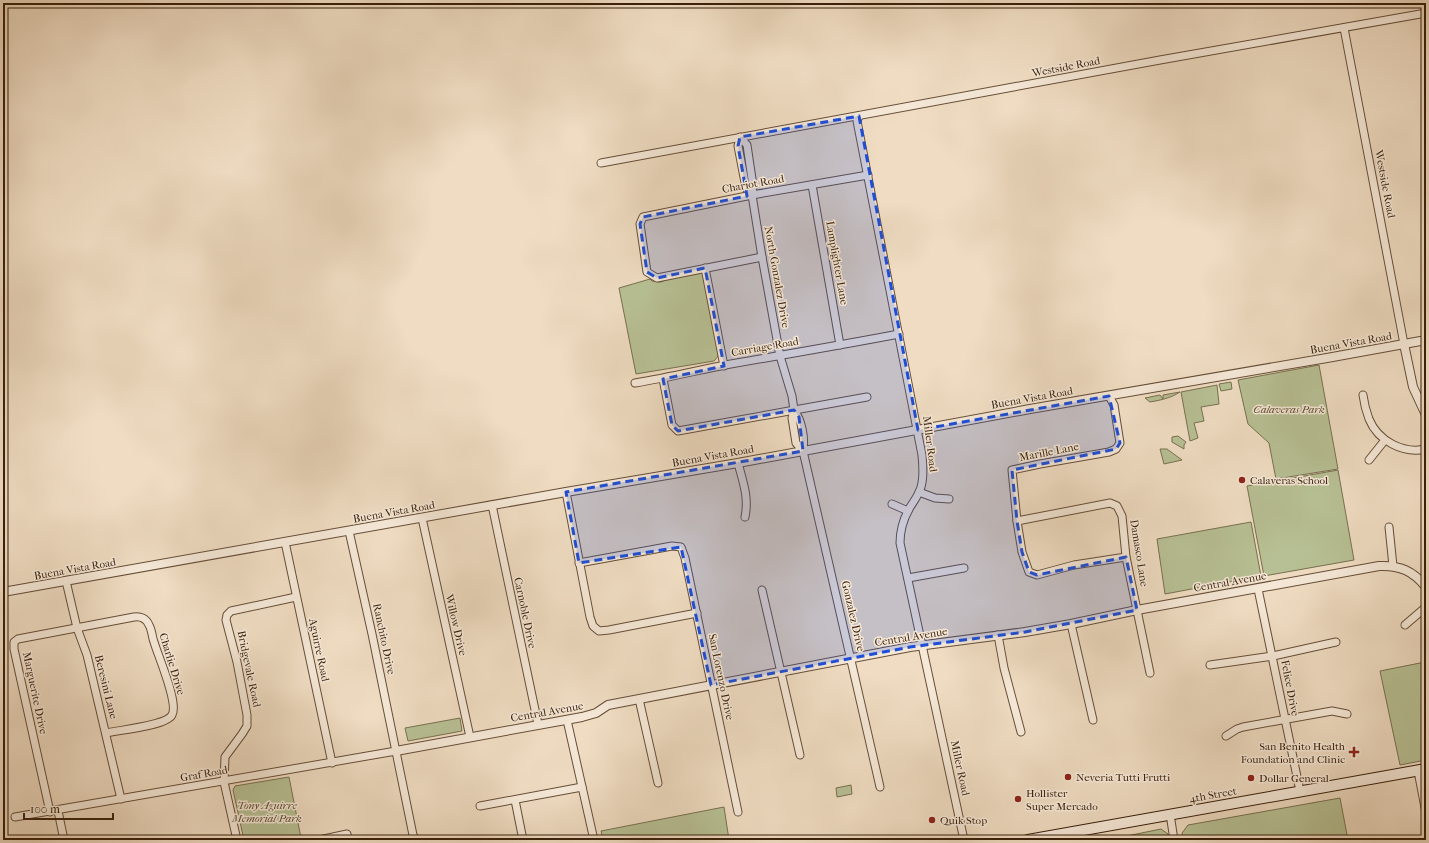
<svg xmlns="http://www.w3.org/2000/svg" width="1429" height="843" font-family="'IM FELL French Canon',serif">
<style>
.green{fill:#b7c094;stroke:#787050}
.lines{fill:none;stroke-linecap:round;stroke-linejoin:round}
.minor-casing{stroke:#664e39;stroke-width:9}
.tertiary-casing{stroke:#664e39;stroke-width:10}
.secondary-casing{stroke:#391f0b;stroke-width:12}
.minor{stroke:#f5e8d7;stroke-width:7}
.tertiary{stroke:#f5e8d7;stroke-width:8}
.secondary{stroke:#f5e8d7;stroke-width:10}
.marked{fill:#1d4ed8;fill-opacity:0.2;stroke:#1d4ed8;stroke-width:3;stroke-dasharray:8 5;stroke-linejoin:round}
.poi-dot{fill:#8f2418;stroke:#f5e8d7;stroke-width:1.5}
.labels{text-anchor:middle;dominant-baseline:central;stroke-width:3;stroke-linejoin:round;paint-order:stroke}
.street-label{font-size:11px;fill:#391f0b;stroke:#f5e8d7}
.park-label{font-size:11px;font-style:italic;fill:#5f4f34;stroke:#f5e8d7}
.poi-label{font-size:11px;fill:#391f0b;stroke:#f5e8d7;text-anchor:start}
</style>
<rect width="100%" height="100%" fill="#efdcc2"/>
<filter id="stains"><feTurbulence type="fractalNoise" baseFrequency=".005" numOctaves="4"/><feColorMatrix values="0 0 0 0 .2 0 0 0 0 .09 0 0 0 0 .02 0 0 0 .5 -.17"/></filter>
<radialGradient id="worn" r=".72"><stop offset=".6" stop-color="#630" stop-opacity="0"/><stop offset="1" stop-color="#630" stop-opacity=".3"/></radialGradient>
<!-- green -->
<g class="green">
<polygon points="703,270 719,355 714,361 636,374 619,288 650,279 652,281 661,282 674,276"/>
<polygon points="1319,365 1338,469 1276,479 1269,443 1248,424 1238,380"/>
<polygon points="1231,382 1232,389 1221,391 1219,384"/>
<polygon points="1217,385 1219,404 1201,407 1204,421 1194,423 1198,438 1190,441 1181,392"/>
<path d="M1180 392C1171 398 1161 400 1150 402L1145 398 1160 395 1163 399V395Z"/>
<polygon points="1178,436 1186,442 1184,445 1184,449 1172,442 1172,437"/>
<polygon points="1160,449 1167,449 1182,460 1164,464"/>
<polygon points="1338,470 1354,560 1264,576 1247,486"/>
<polygon points="1251,522 1261,576 1165,594 1157,539"/>
<polygon points="1420,663 1426,664 1426,760 1400,765 1380,671"/>
<polygon points="460,718 462,731 408,741 405,728"/>
<polygon points="289,777 301,838 291,840 244,840 233,790 235,786"/>
<polygon points="851,785 852,794 837,797 836,788"/>
<polygon points="1340,798 1348,840 1183,840 1182,833 1188,825"/>
<polygon points="724,807 729,840 603,840 601,831"/>
<polygon points="1161,829 1168,834 1169,840 1107,840"/>
</g>
<g class="lines">
<defs>
<g id="minor">
<polyline points="1344,28 1404,344"/>
<path d="M859 116 857 121 922 455C923 465 924 477 921 487 919 495 913 502 909 509 903 520 900 531 900 543L964 840"/>
<polygon points="740,137 747,145 753,186 752,195 746,188 738,146"/>
<polyline points="601,163 1160,60 1426,13"/>
<polyline points="812,185 840,345"/>
<polyline points="752,195 762,257 780,356 792,396 794,410"/>
<polyline points="762,257 657,278 647,272 640,224 643,217 752,195 868,175"/>
<polyline points="705,268 724,366"/>
<polyline points="663,379 672,425 678,431 867,397"/>
<path d="M635 383C666 378 695 371 725 365 783 355 841 345 899 334"/>
<path d="M1363 395C1364 403 1366 411 1369 419 1378 441 1403 454 1426 449"/>
<polyline points="1109,396 1114,405 1120,443 1116,449 1109,452 1040,464 1012,470 1017,521 1022,552 1029,572 1037,575 1074,565 1126,557"/>
<path d="M803 451 796 443 792 418 794 410C802 421 805 437 803 451L880 787"/>
<polyline points="1369,460 1385,440"/>
<path d="M738 463C743 482 749 497 745 517"/>
<polyline points="566,492 590,617 593,626 599,631 609,630 697,613"/>
<polyline points="919,492 935,498 949,499"/>
<polyline points="892,504 908,511"/>
<polyline points="492,505 538,724"/>
<polyline points="422,518 470,737"/>
<polyline points="1017,521 1110,503 1117,506 1122,516 1126,557 1150,673"/>
<polyline points="1389,527 1393,566"/>
<polyline points="349,531 372,634 413,835 416,840"/>
<polyline points="285,542 332,763"/>
<polyline points="579,563 672,546 681,547 685,558 738,812"/>
<polyline points="908,578 964,568"/>
<polyline points="66,581 77,628 87,655 121,799"/>
<polyline points="1258,589 1300,791"/>
<polyline points="762,590 800,755"/>
<polyline points="1071,624 1093,720"/>
<polyline points="1405,625 1426,607"/>
<polyline points="998,635 1004,668 1021,732"/>
<polyline points="1210,665 1273,656 1336,642"/>
<polyline points="639,699 658,783"/>
<polyline points="567,720 594,840"/>
<polyline points="1226,736 1237,729 1243,727 1332,711 1347,714"/>
<polyline points="1418,771 1426,813"/>
<polyline points="515,800 523,840"/>
<polyline points="480,806 582,787"/>
<polyline points="58,811 64,840"/>
<path d="M50 812 14 649V642L18 639 134 617C140 616 146 618 149 625 152 630 152 637 154 642 158 656 179 703 172 715 166 726 119 730 106 733"/>
<polyline points="1170,814 1174,840"/>
<polyline points="15,817 396,751"/>
<polyline points="237,840 224,782 225,757 242,734 247,726 247,715 237,662 226,620 227,615 231,611 296,597"/>
<polyline points="319,840 347,834 348,840"/>
</g>
<g id="tertiary">
<polyline points="1404,344 1413,387 1426,415"/>
<polyline points="3,592 566,492 738,463 1030,409 1327,358 1426,340"/>
<path d="M396 751 582 717 596 713 608 705 910 647 1025 632 1071 624 1137 610 1379 566C1400 565 1413 571 1426 587"/>
</g>
<polyline id="secondary" points="1028,840 1426,769"/>
</defs>
<!-- minor casing -->
<use href="#minor" class="minor-casing"/>
<!-- tertiary casing -->
<use href="#tertiary" class="tertiary-casing"/>
<!-- secondary casing -->
<use href="#secondary" class="secondary-casing"/>
<!-- minor -->
<use href="#minor" class="minor"/>
<!-- tertiary -->
<use href="#tertiary" class="tertiary"/>
<!-- secondary -->
<use href="#secondary" class="secondary"/>
</g>
<!-- marked area -->
<path class="marked" d="M859 116 918 430 1109 396 1120 443 1116 449 1012 470 1017 521 1022 552 1029 572 1037 575 1126 557 1137 610 1025 632 910 647 711 685 681 547 579 563 566 492 803 451 799 417 794 410 678 431 672 425 663 379 724 366 705 268 657 278 647 272 640 224 643 217 747 196 738 146 740 137Z"/>
<!-- markers -->
<g class="poi-dot">
<circle cx="1242" cy="480" r="4"/>
<path d="M1352 746h4v4h4v4h-4v4h-4v-4h-4v-4h4z"/>
<circle cx="1068" cy="777" r="4"/>
<circle cx="1251" cy="778" r="4"/>
<circle cx="1018" cy="799" r="4"/>
<circle cx="932" cy="820" r="4"/>
</g>
<g class="labels">
<!-- street labels -->
<g class="street-label">
<text transform="translate(1066 67) rotate(-11)">Westside Road</text>
<text transform="translate(753 184) rotate(-10)">Chariot Road</text>
<text transform="translate(1385 184) rotate(79)">Westside Road</text>
<text transform="translate(837 263) rotate(80)">Lamplighter Lane</text>
<text transform="translate(777 277) rotate(80)">North Gonzalez Drive</text>
<text transform="translate(1351 343) rotate(-10)">Buena Vista Road</text>
<text transform="translate(765 347) rotate(-10)">Carriage Road</text>
<text transform="translate(1032 398) rotate(-10)">Buena Vista Road</text>
<text transform="translate(930 444) rotate(83)">Miller Road</text>
<text transform="translate(1049 452) rotate(-11)">Marille Lane</text>
<text transform="translate(713 456) rotate(-10)">Buena Vista Road</text>
<text transform="translate(394 512) rotate(-10)">Buena Vista Road</text>
<text transform="translate(1139 553) rotate(81)">Damasco Lane</text>
<text transform="translate(75 569) rotate(-10)">Buena Vista Road</text>
<text transform="translate(1230 582) rotate(-10)">Central Avenue</text>
<text transform="translate(525 613) rotate(78)">Carnoble Drive</text>
<text transform="translate(853 616) rotate(77)">Gonzalez Drive</text>
<text transform="translate(456 625) rotate(77)">Willow Drive</text>
<text transform="translate(911 637) rotate(-9)">Central Avenue</text>
<text transform="translate(384 639) rotate(78)">Ranchito Drive</text>
<text transform="translate(319 650) rotate(78)">Aguirre Road</text>
<text transform="translate(172 664) rotate(73)">Charlie Drive</text>
<text transform="translate(249 669) rotate(78)">Bridgevale Road</text>
<text transform="translate(721 677) rotate(78)">San Lorenzo Drive</text>
<text transform="translate(106 687) rotate(76)">Beresini Lane</text>
<text transform="translate(1290 688) rotate(79)">Felice Drive</text>
<text transform="translate(35 693) rotate(78)">Marguerite Drive</text>
<text transform="translate(547 712) rotate(-10)">Central Avenue</text>
<text transform="translate(960 768) rotate(78)">Miller Road</text>
<text transform="translate(204 774) rotate(-10)">Graf Road</text>
<text transform="translate(1213 795) rotate(-10)">4th Street</text>
</g>
<!-- park labels -->
<g class="park-label">
<text x="1289" y="409">Calaveras Park</text>
<text x="267" y="805">Tony Aguirre<tspan x="267" dy="13">Memorial Park</tspan></text>
</g>
<!-- poi labels -->
<g class="poi-label">
<text x="1250" y="480">Calaveras School</text>
<text x="1345" y="746" text-anchor="end">San Benito Health<tspan x="1345" dy="13">Foundation and Clinic</tspan></text>
<text x="1076" y="777">Neveria Tutti Frutti</text>
<text x="1259" y="778">Dollar General</text>
<text x="1026" y="793">Hollister<tspan x="1026" dy="13">Super Mercado</tspan></text>
<text x="940" y="820">Quik Stop</text>
</g>
</g>
<!-- margin -->
<rect width="1429" height="843" fill="none" stroke="#efdcc2" stroke-width="16"/>
<rect x="4" y="4" width="1421" height="835" fill="none" stroke="#391f0b" stroke-width="2"/>
<rect x="8" y="8" width="1413" height="827" fill="none" stroke="#391f0b"/>
<!-- scale -->
<path d="M24 813v6h89v-6" fill="none" stroke="#391f0b" stroke-width="2"/>
<text x="30" y="813" font-size="12" fill="#391f0b" stroke="#f5e8d7" stroke-width="3" paint-order="stroke">100 m</text>
<rect width="100%" height="100%" filter="url(#stains)"/>
<rect width="100%" height="100%" fill="url(#worn)"/>
</svg>
